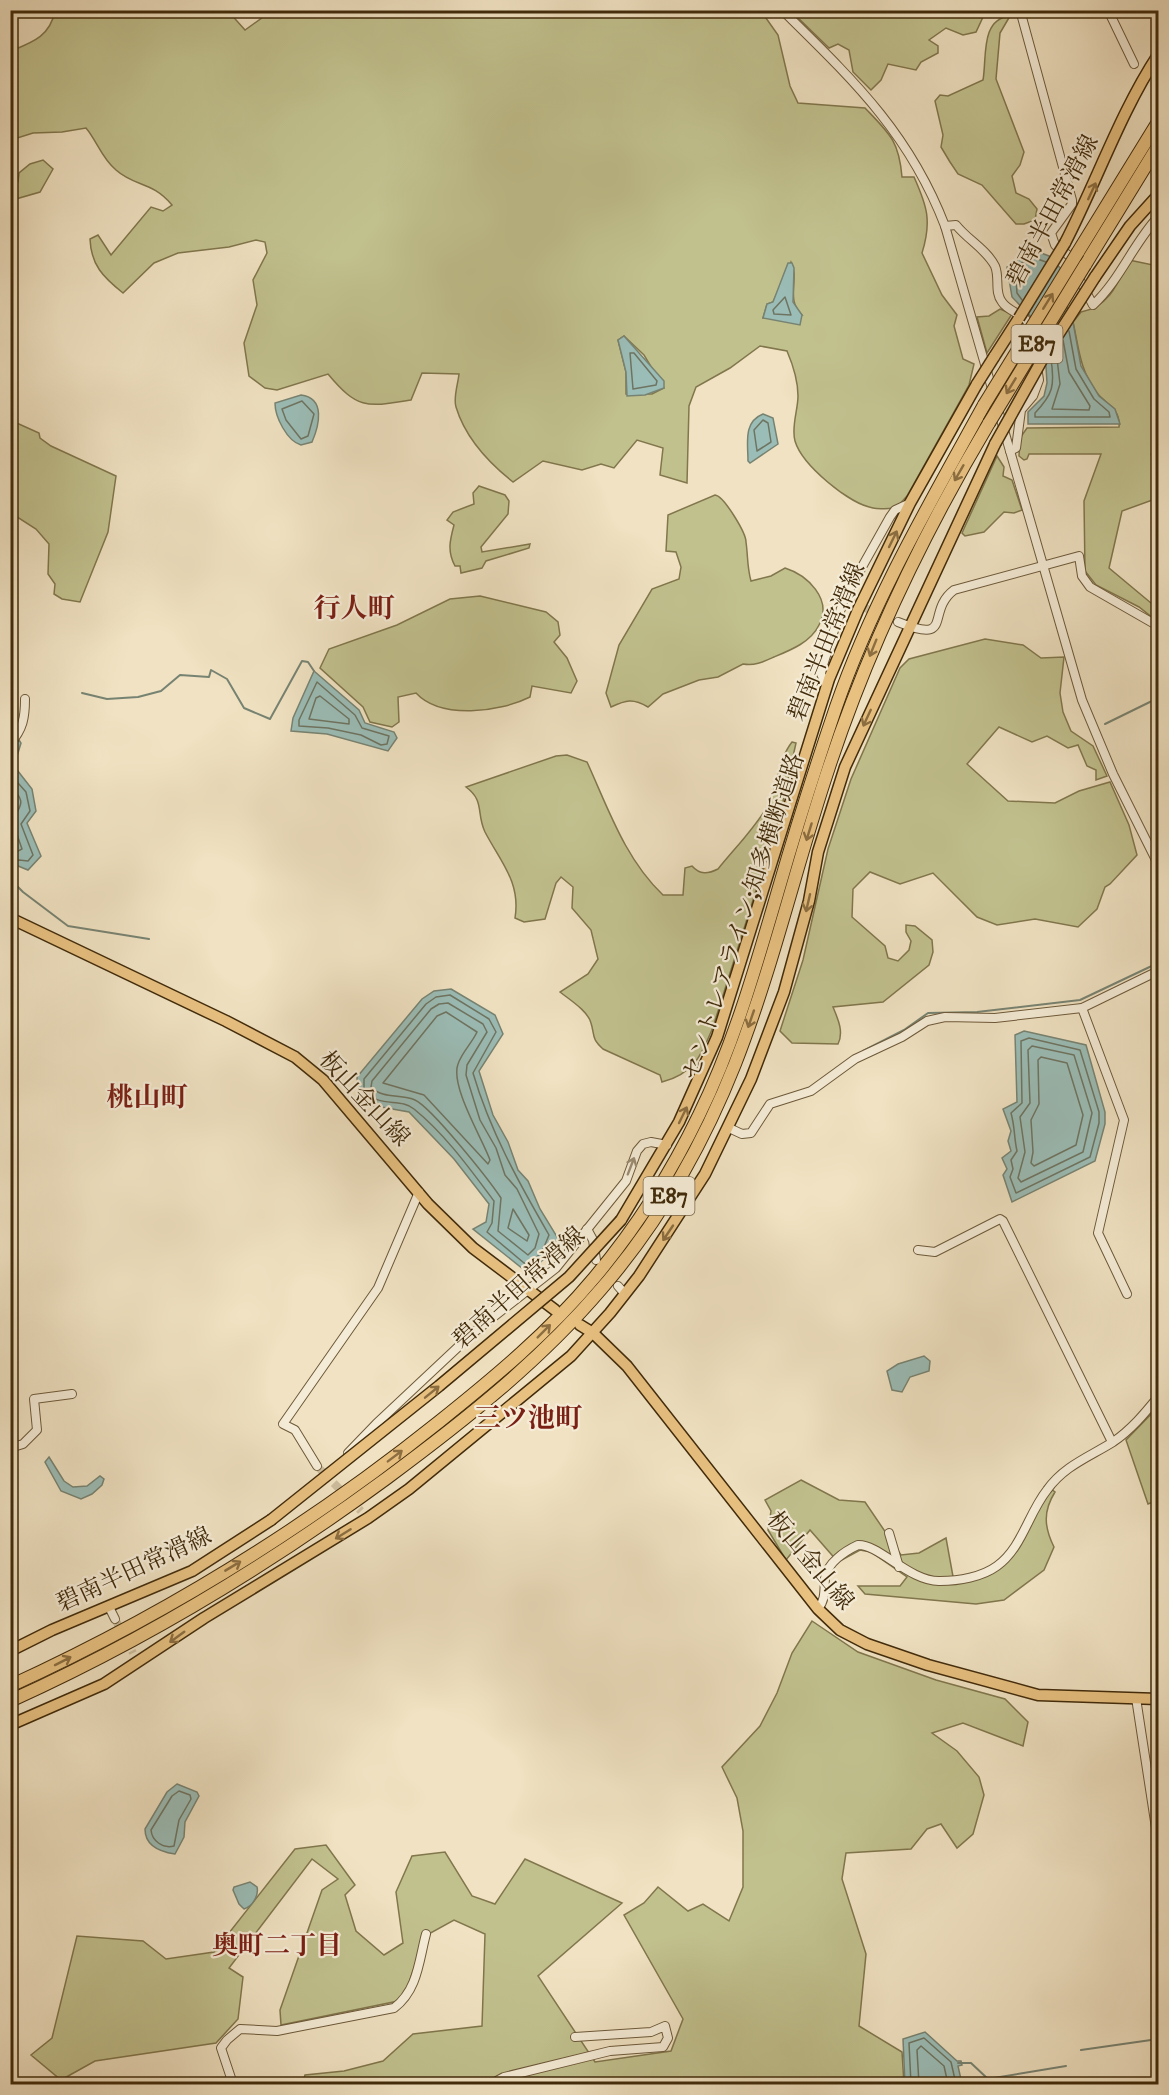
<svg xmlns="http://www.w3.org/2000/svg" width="1169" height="2095" font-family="'IM FELL DW Pica','Noto Serif JP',serif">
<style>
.green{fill:#c1c18e;stroke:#81764c;stroke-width:1.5;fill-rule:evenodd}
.water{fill:#9bbdb7;stroke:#778372;stroke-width:1.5}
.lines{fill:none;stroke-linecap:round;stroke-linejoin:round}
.shore{stroke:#6e7461;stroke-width:1.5}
.stream{stroke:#778372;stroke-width:2}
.minor-tunnel{stroke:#cdbd9d;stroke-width:8;stroke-dasharray:8 4;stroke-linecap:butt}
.minor-casing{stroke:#6d5939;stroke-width:10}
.major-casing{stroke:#412b0b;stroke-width:13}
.highway-casing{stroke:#412b0b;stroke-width:14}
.minor{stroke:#f5ecd7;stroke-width:8}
.major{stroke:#e8c181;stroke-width:10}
.highway{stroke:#e8c181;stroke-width:12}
.major-bridge-casing{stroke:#412b0b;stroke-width:13;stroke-linecap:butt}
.highway-bridge-casing{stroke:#412b0b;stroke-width:14;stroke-linecap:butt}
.major-bridge{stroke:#e8c181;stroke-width:10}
.highway-bridge{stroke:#e8c181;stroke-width:12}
.oneway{stroke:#8c6e40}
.oneway2{stroke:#9b8c71}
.labels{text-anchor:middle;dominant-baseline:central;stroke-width:4.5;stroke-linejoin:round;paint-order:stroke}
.shield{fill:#f5ecd7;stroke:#776548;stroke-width:1.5}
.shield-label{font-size:22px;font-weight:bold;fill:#412b0b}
.street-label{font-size:24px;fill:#412b0b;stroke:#f5ecd7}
.neighbourhood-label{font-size:26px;font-weight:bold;fill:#7a1f14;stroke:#f5ecd7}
.quarter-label{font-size:27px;font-weight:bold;fill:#7a1f14;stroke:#f5ecd7}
</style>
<rect width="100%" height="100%" fill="#f0e2c2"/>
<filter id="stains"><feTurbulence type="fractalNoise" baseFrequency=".00333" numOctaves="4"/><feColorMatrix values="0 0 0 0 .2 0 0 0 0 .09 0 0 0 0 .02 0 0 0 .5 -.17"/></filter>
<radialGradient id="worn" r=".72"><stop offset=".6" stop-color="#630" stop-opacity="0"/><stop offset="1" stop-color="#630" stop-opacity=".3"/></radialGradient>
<!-- green -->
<g class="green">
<path d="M273 10 761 11 778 35 790 86 798 103 865 108C890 134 899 141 902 177H914C927 206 932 221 922 253L942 295 957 315 954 326 963 359 974 364 969 385 907 496 896 508C889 508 880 510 873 508 849 504 802 465 795 441 791 427 798 410 798 396 798 380 793 365 787 351L760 346 730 368 696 387 689 406 687 483 660 475 663 448 637 440 614 468 601 464 582 470 543 461 513 482C489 463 465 437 456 407 453 398 458 384 459 374L422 373 411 400C367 407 358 410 328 374L277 390 265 388 249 376 244 343 257 305 253 280 267 253 265 242 256 240 229 247 178 253 154 263 123 293C103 277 91 265 90 239L98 235 111 255 151 207 163 211 172 205C152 181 135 187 116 170 102 159 97 141 86 128L62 132 33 133 11 140V51C33 42 50 36 55 11H228L245 30ZM791 262C800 278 785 300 802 315L763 318 767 304 773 302ZM624 336 644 355 664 388 652 394H626V372L618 340Z"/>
<polygon points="791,11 991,11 984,15 976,32 963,35 946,28 929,40 938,46 938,53 921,62 916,70 888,64 881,80 871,90 853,72 849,50 838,44 829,48"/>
<path d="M1010 16 1000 33 996 79 1024 152 1020 165 1012 176 1016 193 1029 199 1037 209 1035 220 1024 224H1016L982 185 958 174 950 162 941 147 943 135 935 101 940 95 948 96 983 80C987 58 980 19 1010 16Z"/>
<polygon points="43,160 53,169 40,192 16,199 11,208 11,189 18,182 19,173 30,164"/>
<path d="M1129 260 1158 266V442L1151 454 1158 472V498L1122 511 1109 568 1157 608 1158 622 1139 607 1096 585 1085 571 1084 501 1101 454H1029L1027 459 1024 460 1019 456 1020 438 1027 428 1119 427C1121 409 1106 404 1097 393 1080 371 1079 349 1073 322L1081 312C1109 307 1118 283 1129 260Z"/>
<polygon points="1000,309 1012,314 987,353 977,317 989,316"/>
<polygon points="10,420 39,433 40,438 51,446 116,476 108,532 80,602 62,599 54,594 55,584 48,574 49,544 36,529 11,513"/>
<polygon points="997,456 1004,467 1003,476 1012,480 1022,510 1014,513 1004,512 984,532 965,536 962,533"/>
<path d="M479 486 505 495 509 501 508 514 481 547 482 552 530 544 529 548 486 561 482 568 461 573 460 566H455C447 551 450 540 454 525L447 520 453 512 474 504 473 493Z"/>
<path d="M715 495C724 496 746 533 746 542 748 556 747 567 751 581L771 576 785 568C807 575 833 599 819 625 811 642 791 650 774 657 763 662 755 666 743 664L718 677 699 680 663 694 648 707C633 698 626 700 611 707L606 693 619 645 652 589 679 579 681 567 676 552 666 551 668 515Z"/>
<path d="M480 596 546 612 558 622 560 635 554 642 567 658 577 681 571 693 532 686 530 697C500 712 441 720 416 693L398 697 399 722 392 727 370 722 363 707 320 668 329 649 397 625 450 599Z"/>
<path d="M985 639 1023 645 1041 658 1064 657 1060 693 1063 712 1071 731 1093 746 1107 776 1096 780V770L1087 766 1078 745 1068 748 1047 736 1032 742 999 727 967 764 1008 801 1055 803 1079 791 1110 782 1129 825 1137 855 1110 884 1105 887 1097 909 1078 927 1035 919 997 925 977 917 933 873 900 884 870 872 853 889 852 917 885 946 888 958 898 961 909 950 911 941 906 932V925L915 926 932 940 933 952 929 965 883 1002 833 1007C838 1019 844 1032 838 1044L792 1043 780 1031 803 960 828 849 851 779 900 668 909 659Z"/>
<path d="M792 742 796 743 781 811 713 1027C702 1054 694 1074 662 1082L660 1075 603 1049C591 1038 595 1036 591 1023 588 1011 570 1000 560 992L588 974 598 959 591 930 572 908 573 887 561 877 556 883 545 919 524 922 515 918C521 882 500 861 485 832 476 813 485 801 466 787L556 756 567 755 587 762C608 808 625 859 663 895H683L685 868 692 866C700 875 708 874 718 869 734 849 754 829 767 807 779 786 777 761 792 742Z"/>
<polygon points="1158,1407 1158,1500 1148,1504 1126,1440"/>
<path d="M801 1480 839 1500 865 1502 901 1555 919 1553 946 1538 954 1582 995 1570 1051 1489 1055 1492C1043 1511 1044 1527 1054 1547L1044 1570 1004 1600 976 1604 865 1594 858 1586H900L907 1577 871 1552 860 1550 838 1562 810 1530 786 1560 768 1530 771 1511 765 1500Z"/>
<polygon points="812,1621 858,1652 936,1680 1005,1699 1028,1722 1023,1746 963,1723 932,1733 957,1751 979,1777 984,1795 973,1834 957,1848 941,1824 927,1829 911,1849 846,1853 842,1879 866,1954 859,2026 902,2052 904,2084 302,2084 305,2075 344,2071 383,2061 413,2034 482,2026 485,1934 454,1920 425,1936 403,2000 281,2025 280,2010 322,1890 338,1879 312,1859 229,1968 243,1977 238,2019 216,2043 95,2061 61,2080 31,2055 52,2038 77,1936 143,1941 166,1959 214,1952 295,1849 326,1845 355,1885 345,1895 356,1931 384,1955 403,1943 396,1892 412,1856 445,1852 472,1896 495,1904 525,1859 622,1903 538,1976 595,2062 671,2051 683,2019 624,1915 644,1903 658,1887 688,1911 703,1904 729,1921 743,1887 743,1831 737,1798 722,1767 760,1726 777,1693 792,1653"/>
</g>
<!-- water -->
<g class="water">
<polygon points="1033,250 1049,256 1061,269 1067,287 1067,307 1073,322 1081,366 1099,396 1115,409 1120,424 1028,424 1028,412 1044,396 1047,383 1046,367 1034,320 1012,297 1007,267"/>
<polygon points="788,263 792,263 794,268 793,302 802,315 800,325 763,318 767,304 773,302"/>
<polygon points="624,336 664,381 664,388 645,395 627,396 626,372 618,340"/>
<path d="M301 395C326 398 319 426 312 442L301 445C287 441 275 417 275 403Z"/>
<path d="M763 414 773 418 778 444 750 463 748 461C748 443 743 422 763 414Z"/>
<polygon points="314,671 359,710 365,723 394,732 397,738 388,751 327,734 291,731 293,718"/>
<polygon points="19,740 21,743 14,766 32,789 36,811 27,823 41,856 28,870 18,866 13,871 12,884 11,752"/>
<polygon points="451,989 495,1015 503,1034 479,1071 493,1115 508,1142 518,1170 528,1181 540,1209 559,1240 551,1243 547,1256 533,1269 523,1269 473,1229 486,1222 489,1204 454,1159 409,1112 370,1105 358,1093 357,1077 422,999 434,991"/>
<polygon points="1024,1031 1086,1045 1105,1112 1105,1124 1095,1161 1012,1202 1003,1175 1007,1169 1002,1158 1011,1151 1008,1141 1011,1131 1003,1109 1017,1102 1015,1035"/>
<polygon points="924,1356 930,1361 929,1371 910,1377 902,1392 892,1390 887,1371 898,1364"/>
<polygon points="49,1457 64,1481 73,1487 87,1486 100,1476 104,1479 102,1485 92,1494 81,1499 61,1491 45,1462"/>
<path d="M177 1784 197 1792 199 1796 185 1822 184 1837 175 1854C161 1852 145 1846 145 1829L167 1792Z"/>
<path d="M250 1882 257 1887C259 1895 253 1906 244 1909L239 1904 233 1890 234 1887Z"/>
<polygon points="925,2032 957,2061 961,2061 962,2065 958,2066 962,2084 905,2084 903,2039"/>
</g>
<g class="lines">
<!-- shore -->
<g class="shore">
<polygon points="785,297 791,315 774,314 773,310"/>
<polyline points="1022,300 1017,293 1015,267 1032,257 1046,262"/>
<polyline points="1056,350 1060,384 1052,409 1089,410 1090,406 1069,372 1063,340"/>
<polygon points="630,353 634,353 657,381 656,385 633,389"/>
<path d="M1051 359C1055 386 1053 394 1035 413V417H1110L1109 412 1094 399 1076 369 1069 331"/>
<polygon points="302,401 314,414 308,436 301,439 286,420 282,409"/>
<polygon points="763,420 768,423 771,442 757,451 754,430"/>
<polygon points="317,682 355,715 362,728 389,736 387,744 381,745 361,735 328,728 299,726 299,720"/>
<polygon points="320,696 349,719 349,724 309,719 316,698"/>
<polyline points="10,774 26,792 30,811 21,824 33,855 28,861 19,860 10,865"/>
<path d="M10 786C30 805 17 805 13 823L22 849 10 855"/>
<path d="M450 995 489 1019 496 1032 473 1073C490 1131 519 1183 549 1235L542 1252 530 1263H524L487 1232 492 1223 494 1201C470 1169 445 1134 414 1109 400 1097 379 1109 364 1090V1079L426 1004 436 997Z"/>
<path d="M448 1003 483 1024 487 1032 467 1065 466 1075 480 1120 496 1148 505 1175 517 1189 539 1234 535 1248 528 1255 498 1231 501 1198C489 1180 432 1108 415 1100 401 1094 382 1099 371 1087L372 1081 431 1009 439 1004Z"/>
<path d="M446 1012 477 1032C472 1043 462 1052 458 1064 450 1086 482 1138 490 1160L488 1164 424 1095 383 1083 437 1016Z"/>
<path d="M1029 1038 1080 1050 1099 1112V1123L1090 1157 1016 1193 1010 1177 1013 1169 1011 1160 1017 1151C1014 1138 1015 1127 1011 1113L1022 1103 1021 1041Z"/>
<polygon points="1032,1046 1074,1055 1092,1113 1083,1152 1021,1182 1018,1178 1025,1152 1020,1117 1030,1103 1028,1050"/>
<polygon points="1041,1057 1067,1063 1083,1115 1076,1145 1034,1166 1031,1163 1033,1152 1031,1120 1039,1104 1038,1060"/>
<polygon points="513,1209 529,1235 527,1241 508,1228"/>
<path d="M179 1791 190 1795 191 1799 179 1820 174 1846C163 1849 152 1841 151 1830L172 1796Z"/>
<polyline points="911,2084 909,2043 924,2038 951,2062 956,2084"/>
<polyline points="919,2084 917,2050 921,2046 944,2066 948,2084"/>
</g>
<!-- stream -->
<g class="stream">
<polyline points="82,693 107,699 138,697 161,691 180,675 209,677 211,670 227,679 244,708 270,719 302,661 308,662 314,671"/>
<polyline points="1105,724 1158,698"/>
<polyline points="10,879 23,892 68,926 149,939"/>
<polyline points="863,1051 904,1030 928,1013 977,1012 1080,1000 1158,963"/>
<polyline points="1081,2050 1158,2039"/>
<polyline points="958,2063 971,2063 988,2079 1066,2066"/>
</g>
<!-- minor-tunnel -->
<g class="minor-tunnel">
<polyline points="853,603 898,622"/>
<polyline points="317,1466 361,1511"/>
<polyline points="115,1619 133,1653"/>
</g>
<defs>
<g id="minor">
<path d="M782 10C852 79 909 132 945 226L1082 700 1113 774 1158 864"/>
<path d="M1020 10 1072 200V204L1051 233 1055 245 1072 258 1076 273 1093 305C1120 280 1133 244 1158 217"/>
<polyline points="1108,10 1134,64"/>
<path d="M945 226 956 225C968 240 986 249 995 266 1000 278 994 292 1002 302 1010 314 1028 313 1031 330"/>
<polyline points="1010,451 1016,448 1021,410 1033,396 1039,380 1034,346"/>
<path d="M898 622C955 645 925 612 954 590L1079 556 1082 576 1090 587 1158 626"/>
<polyline points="827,686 821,674 823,665 844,599 890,517 895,510 910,503"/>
<path d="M10 744C23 729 25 718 25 699"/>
<polyline points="1082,1008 1124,1120 1098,1233 1127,1294"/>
<polyline points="729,1128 742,1134 751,1133 770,1104 811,1091 855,1059 902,1037 927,1021 945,1017 995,1018 1082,1008 1158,971"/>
<polyline points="587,1229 593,1240 596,1260"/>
<polyline points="918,1250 935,1252 1000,1219 1003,1221 1112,1442"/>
<polyline points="618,1286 625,1294"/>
<polyline points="10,1448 23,1444 37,1430 34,1399 72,1394"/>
<polyline points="348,1453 376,1424 473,1333 556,1268 626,1181 637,1151 643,1144 651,1142 667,1145"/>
<polyline points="317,1466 295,1430 283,1424 378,1288 419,1192"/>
<polyline points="889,1533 899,1567"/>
<polyline points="109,1607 115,1619"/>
<path d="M818 1609C826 1599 824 1590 825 1578 827 1563 845 1551 858 1545 879 1544 910 1582 940 1581 959 1581 982 1577 997 1566 1022 1548 1028 1514 1047 1490 1064 1466 1089 1457 1113 1442 1131 1430 1145 1413 1158 1397"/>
<polyline points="1136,1698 1158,1841"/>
<path d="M233 2084 221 2048 227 2040 240 2029 277 2031 394 2008C418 1990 419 1960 426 1934"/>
<polyline points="491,2084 504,2077 610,2051 663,2047 668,2038 665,2026 651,2032 575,2037"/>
</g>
<g id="major">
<path d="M1065 243C1097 181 1120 113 1158 55"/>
<polyline points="1095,277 1130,226 1158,195"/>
<polyline points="994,357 1019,318"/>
<polyline points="10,918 226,1021 295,1057 323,1080 428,1204 473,1248 555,1310"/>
<polyline points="621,1220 679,1122 717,1037 829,679 858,610 910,503 977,384"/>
<polyline points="580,1325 593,1333 627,1366 818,1609 840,1630 867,1644 928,1665 1038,1695 1158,1699"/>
<polyline points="10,1651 52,1630 192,1571 271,1520"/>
<polyline points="10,1725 104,1684 204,1618 368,1518 409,1489 571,1356 610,1313 639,1276 705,1174 751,1079 784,992 809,901 818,852 845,767 995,444"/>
</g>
<g id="highway">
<polyline points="1078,252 1158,122"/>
<polyline points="1085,265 1158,146"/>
<path d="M10 1686C163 1616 309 1526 440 1421 495 1377 549 1332 594 1278 636 1228 671 1173 699 1115 735 1042 757 962 780 884 797 825 816 766 836 707 873 600 930 503 984 405"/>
<path d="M10 1701C143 1641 270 1564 387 1478 464 1421 540 1361 602 1288 659 1222 703 1145 735 1064 773 967 796 865 829 767 869 646 924 532 989 423"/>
</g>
</defs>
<!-- minor casing -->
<use href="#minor" class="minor-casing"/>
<!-- major casing -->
<use href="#major" class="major-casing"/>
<!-- highway casing -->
<use href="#highway" class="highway-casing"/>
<!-- minor -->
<use href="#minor" class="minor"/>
<!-- major -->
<use href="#major" class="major"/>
<!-- highway -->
<use href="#highway" class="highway"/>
<defs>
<g id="major-bridge">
<polyline points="1019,318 1065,243"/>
<polyline points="977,384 994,357"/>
<polyline points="995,444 1042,360 1095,277"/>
<polyline points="271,1520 439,1386 569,1277 621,1220"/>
</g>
<g id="highway-bridge">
<polyline points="984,405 1078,252"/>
<polyline points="989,423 1085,265"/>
</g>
</defs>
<!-- major-bridge casing -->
<use href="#major-bridge" class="major-bridge-casing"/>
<!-- highway-bridge casing -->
<use href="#highway-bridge" class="highway-bridge-casing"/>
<!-- major-bridge -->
<use href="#major-bridge" class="major-bridge"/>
<!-- highway-bridge -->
<use href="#highway-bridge" class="highway-bridge"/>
</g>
<!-- one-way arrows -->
<defs><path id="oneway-shaft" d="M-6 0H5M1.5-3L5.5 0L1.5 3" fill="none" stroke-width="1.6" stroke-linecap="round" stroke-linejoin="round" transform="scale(1.5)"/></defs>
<g class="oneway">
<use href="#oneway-shaft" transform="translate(1092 191) rotate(-65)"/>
<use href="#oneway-shaft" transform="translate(1048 301) rotate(-58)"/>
<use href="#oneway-shaft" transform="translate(1011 386) rotate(121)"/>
<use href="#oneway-shaft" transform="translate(959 473) rotate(120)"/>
<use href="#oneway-shaft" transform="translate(893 539) rotate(-64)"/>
<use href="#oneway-shaft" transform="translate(873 648) rotate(112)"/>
<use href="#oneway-shaft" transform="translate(867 718) rotate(115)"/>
<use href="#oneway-shaft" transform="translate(809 832) rotate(107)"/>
<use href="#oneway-shaft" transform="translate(808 903) rotate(103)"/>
<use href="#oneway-shaft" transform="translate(751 1019) rotate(109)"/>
<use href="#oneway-shaft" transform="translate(683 1115) rotate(-64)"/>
<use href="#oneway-shaft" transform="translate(668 1233) rotate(124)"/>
<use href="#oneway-shaft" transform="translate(544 1331) rotate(-45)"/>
<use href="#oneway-shaft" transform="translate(432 1392) rotate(-39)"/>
<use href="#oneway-shaft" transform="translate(395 1456) rotate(-37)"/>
<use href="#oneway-shaft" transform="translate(343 1534) rotate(148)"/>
<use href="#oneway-shaft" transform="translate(233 1566) rotate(-31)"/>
<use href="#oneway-shaft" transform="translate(177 1637) rotate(144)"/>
<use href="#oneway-shaft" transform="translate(63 1661) rotate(-27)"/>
</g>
<use class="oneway2" href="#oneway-shaft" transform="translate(631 1166) rotate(-69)"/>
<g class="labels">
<!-- shield labels -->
<g class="shield">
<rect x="1011.5" y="325" width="51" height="38" rx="4.5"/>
<rect x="643.5" y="1177" width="51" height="38" rx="4.5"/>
</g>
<g class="shield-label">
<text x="1037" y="344">E87</text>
<text x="669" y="1196">E87</text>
</g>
<!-- street labels -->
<g class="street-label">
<text transform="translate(1053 211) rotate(-62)">碧南半田常滑線</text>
<text transform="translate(827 642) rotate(-68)">碧南半田常滑線</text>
<text transform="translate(744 917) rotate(-72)">セントレアライン;知多横断道路</text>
<text transform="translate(364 1099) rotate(47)">板山金山線</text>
<text transform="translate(519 1288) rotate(-42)">碧南半田常滑線</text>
<text transform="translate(810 1561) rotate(50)">板山金山線</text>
<text transform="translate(134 1570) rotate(-25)">碧南半田常滑線</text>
</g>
<!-- neighbourhood labels -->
<g class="neighbourhood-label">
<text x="277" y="1946">奥町二丁目</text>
</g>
<!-- quarter labels -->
<g class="quarter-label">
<text x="354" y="609">行人町</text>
<text x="147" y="1098">桃山町</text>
<text x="528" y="1419">三ツ池町</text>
</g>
</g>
<!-- margin -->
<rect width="1169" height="2095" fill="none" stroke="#f0e2c2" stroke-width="36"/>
<rect x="12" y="12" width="1145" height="2071" fill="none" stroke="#412b0b" stroke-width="3"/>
<rect x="18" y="18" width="1133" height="2059" fill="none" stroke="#412b0b" stroke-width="1.5"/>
<rect width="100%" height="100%" filter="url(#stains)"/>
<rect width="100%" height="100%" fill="url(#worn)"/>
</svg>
